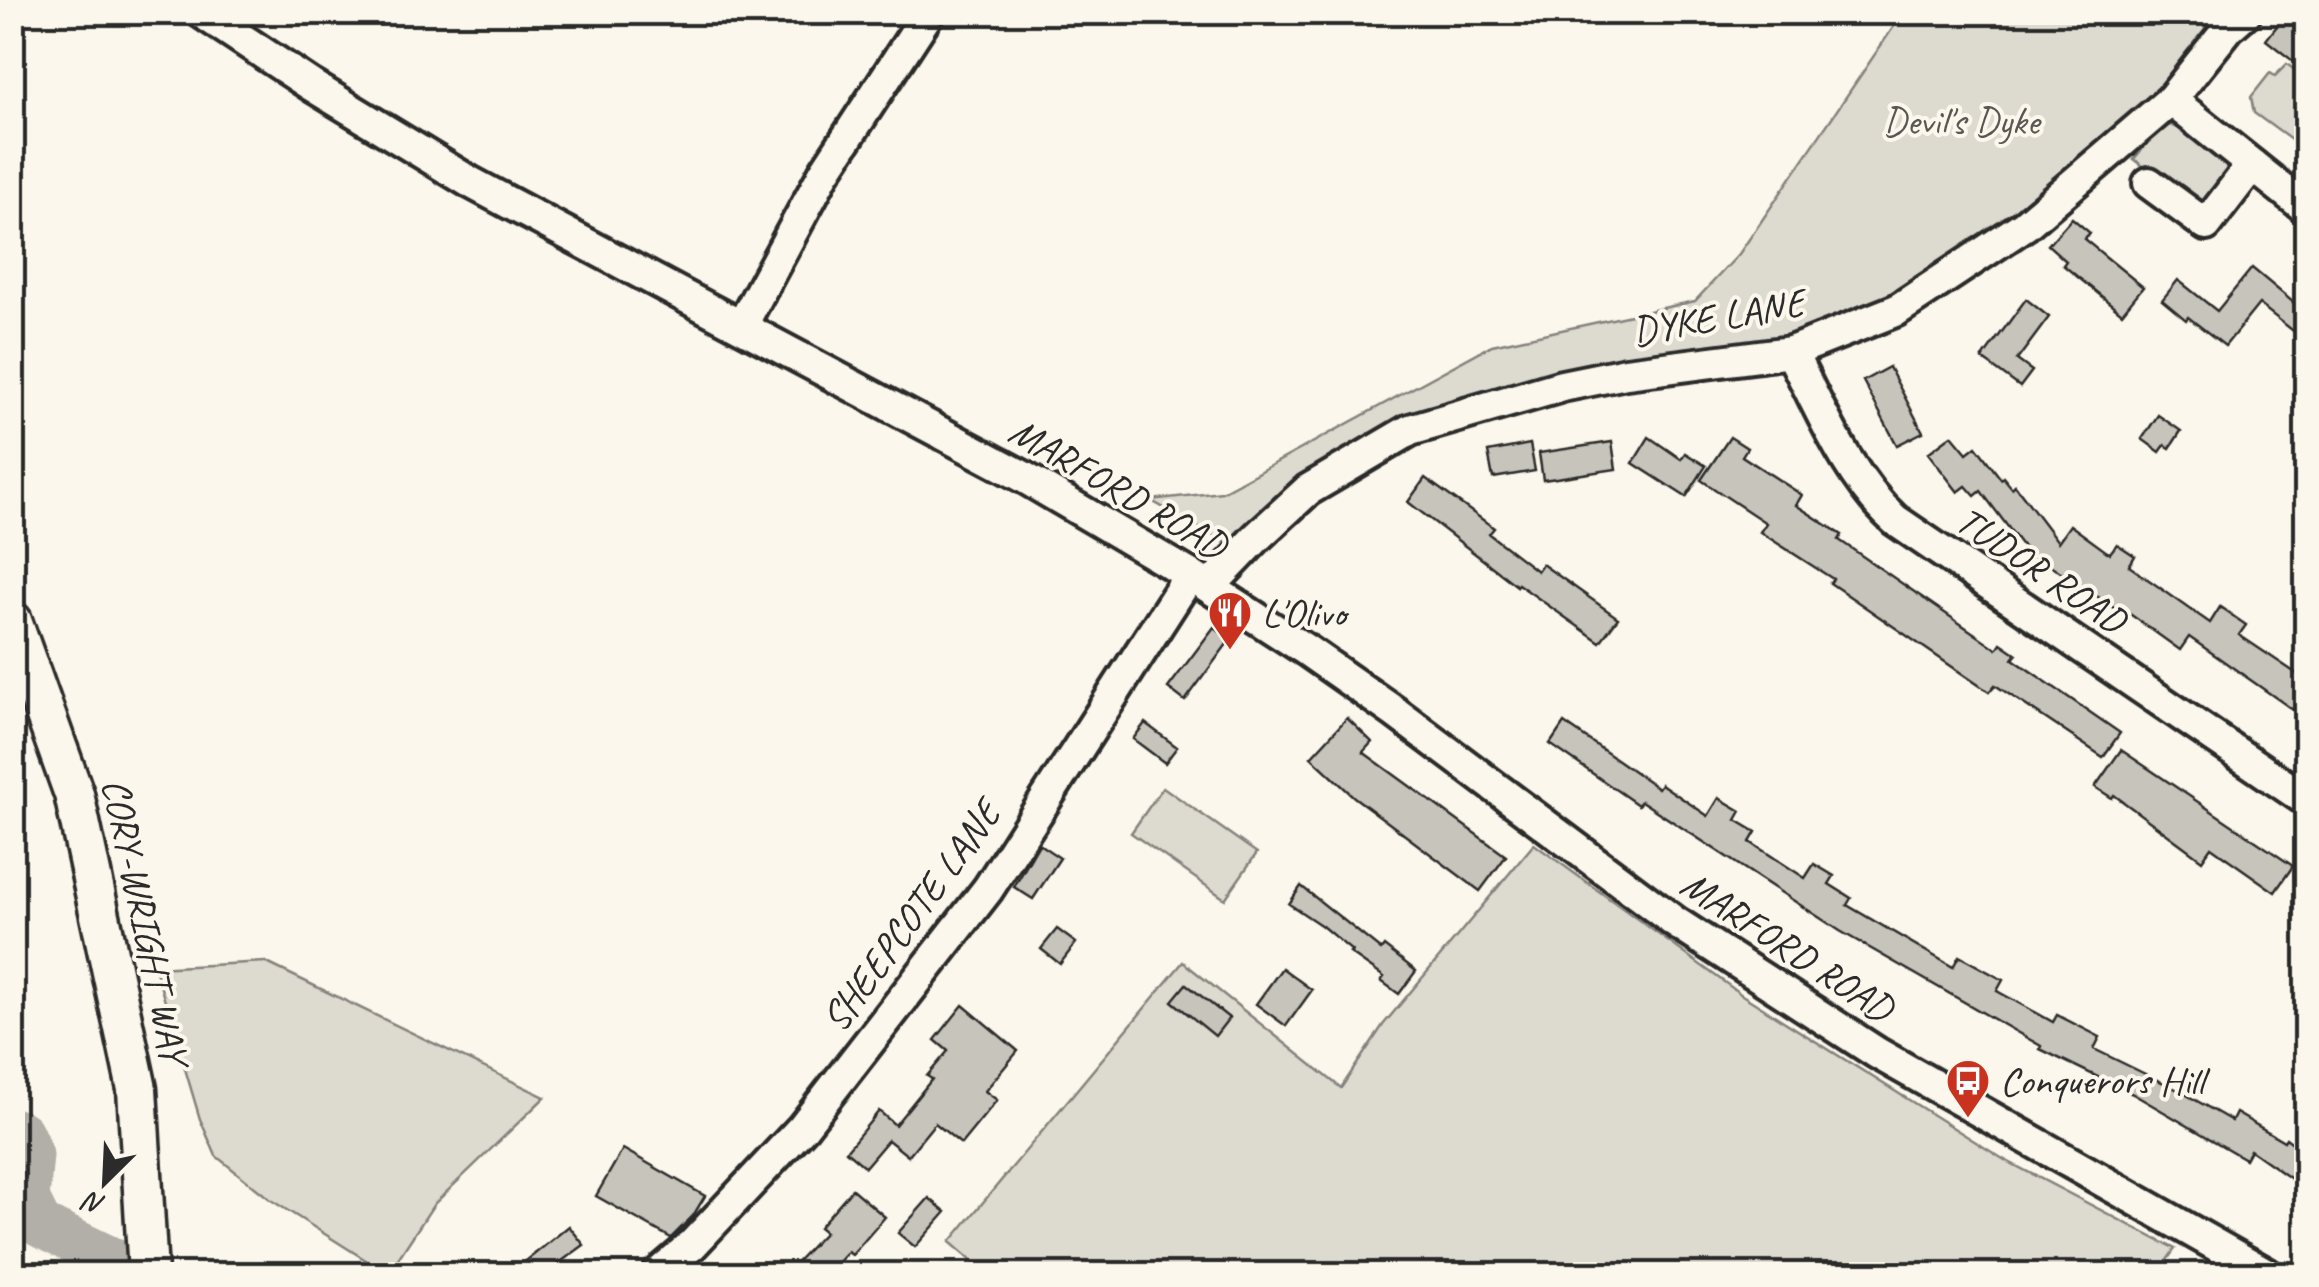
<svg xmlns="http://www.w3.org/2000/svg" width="2319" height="1287" font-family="Caveat,sans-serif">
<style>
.green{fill:#dddad0;stroke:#84827e;stroke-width:2.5}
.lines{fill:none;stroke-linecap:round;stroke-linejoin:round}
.river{stroke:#b1afa7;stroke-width:45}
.building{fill:#c7c4bc;stroke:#2b2b2b;stroke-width:2.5}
.minor-casing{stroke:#2b2b2b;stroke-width:38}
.major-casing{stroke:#2b2b2b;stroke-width:45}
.minor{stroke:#fbf7ec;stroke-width:30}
.major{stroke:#fbf7ec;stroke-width:38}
.labels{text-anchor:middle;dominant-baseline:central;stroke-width:8;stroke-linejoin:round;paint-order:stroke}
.park-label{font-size:40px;fill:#585754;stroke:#fbf7ec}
.street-label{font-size:40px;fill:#2b2b2b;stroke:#fbf7ec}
.poi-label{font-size:40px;fill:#2b2b2b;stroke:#fbf7ec;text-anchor:start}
</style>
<rect width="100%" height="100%" fill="#fbf7ec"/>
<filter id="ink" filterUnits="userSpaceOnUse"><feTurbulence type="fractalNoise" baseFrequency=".01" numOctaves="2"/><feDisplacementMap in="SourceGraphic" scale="20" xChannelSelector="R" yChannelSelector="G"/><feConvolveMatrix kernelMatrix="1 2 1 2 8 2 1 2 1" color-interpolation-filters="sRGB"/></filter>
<g filter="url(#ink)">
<!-- green -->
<g class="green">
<polygon points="1903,13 2238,13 2160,97 2006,225 1886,304 1768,352 1400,429 1298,491 1224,542 1150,500 1222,492 1492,345 1695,301 1739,254"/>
<polygon points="2287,64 2297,72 2306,70 2306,148 2302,148 2254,113 2251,97 2270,73 2275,76"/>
<path d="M2169 125C2187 128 2235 160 2228 181 2225 190 2214 200 2208 207H2196L2134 159 2160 128Z"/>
<polygon points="1163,787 1257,853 1225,899 1131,833"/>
<polygon points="1534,844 1742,995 2003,1159 2175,1249 2157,1274 987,1274 950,1242 1183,962 1341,1088 1383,1025"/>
<polygon points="265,962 545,1097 434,1204 388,1274 271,1200 216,1156 200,1119 155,968"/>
</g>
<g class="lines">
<!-- river -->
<polyline class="river" points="12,1130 21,1133 31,1155 27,1199 40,1225 142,1274"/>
</g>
<!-- building -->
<g class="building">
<polygon points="2287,13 2306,28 2306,71 2266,40"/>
<polygon points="2072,218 2090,233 2084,239 2143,287 2122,313 2063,265 2066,261 2048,245"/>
<polygon points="2252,268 2306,313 2306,341 2259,304 2225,346 2188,317 2186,320 2162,300 2178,280 2217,311"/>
<polygon points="2026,299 2049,317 2017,360 2032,371 2020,387 1982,359"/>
<polygon points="1889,367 1923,432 1897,445 1863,381"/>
<polygon points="2158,415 2181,431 2170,448 2165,445 2160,452 2142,439"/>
<polygon points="1952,435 1967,453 1976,446 2001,479 2003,477 2012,488 2015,485 2058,542 2070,525 2107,552 2110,553 2117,544 2135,556 2129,566 2210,623 2220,607 2246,625 2239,635 2306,680 2306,719 2189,637 2180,650 2127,612 2125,615 2038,557 2035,563 1981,491 1975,496 1966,486 1958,492 1928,453"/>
<polygon points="1649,437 1681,459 1685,453 1706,466 1686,497 1633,463"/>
<polygon points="1730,437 1747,448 1742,456 1802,495 1796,505 1842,535 1839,540 1997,649 2001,643 2017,654 2013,659 2120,733 2103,757 1995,685 1989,692 1830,583 1833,579 1760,532 1766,523 1701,480"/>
<polygon points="1612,442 1616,469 1543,480 1539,453"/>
<polygon points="1530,444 1535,471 1493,478 1488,452"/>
<polygon points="1425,478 1494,528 1489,534 1537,571 1542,564 1618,618 1600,642 1518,584 1517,586 1408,502"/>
<polygon points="1214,627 1230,640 1185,701 1168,688"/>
<polygon points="1347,718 1372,742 1363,752 1506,856 1480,891 1354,797 1311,757"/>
<polygon points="1145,723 1177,747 1165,763 1133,739"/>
<polygon points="1564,723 1658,788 1661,784 1708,816 1719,798 1741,811 1736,820 1756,832 1750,842 1805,878 1814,864 1834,876 1829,884 1851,898 1847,905 1953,967 1959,956 2003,980 1997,991 2053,1022 2057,1015 2100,1037 2094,1049 2178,1090 2232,1121 2236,1113 2284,1141 2286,1138 2306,1153 2306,1189 2250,1150 2245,1159 2133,1094 2040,1049 2041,1046 1840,931 1641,801 1638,805 1550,744"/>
<polygon points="2121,750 2293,866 2275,892 2211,847 2202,860 2114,795 2112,798 2095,787"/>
<polygon points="1039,844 1060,858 1033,899 1014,887"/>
<polygon points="1301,886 1381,950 1384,946 1416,971 1399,994 1381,981 1384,977 1350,953 1352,951 1322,926 1289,904"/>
<polygon points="1057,929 1076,943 1060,964 1041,949"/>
<polygon points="1282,968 1312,990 1286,1026 1256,1004"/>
<polygon points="1186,984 1229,1018 1215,1036 1172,1001"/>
<polygon points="963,1005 1018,1051 985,1091 997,1100 961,1144 935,1123 908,1156 888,1140 865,1167 846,1151 879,1111 895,1125 932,1079 927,1076 948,1051 935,1040"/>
<polygon points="623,1149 705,1196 693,1216 671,1238 596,1196"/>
<polygon points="852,1189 885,1217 852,1255 848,1252 828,1274 785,1274 825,1232 819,1227"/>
<polygon points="929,1198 946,1212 915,1247 898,1233"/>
<polygon points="569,1226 584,1245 544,1274 510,1274"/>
</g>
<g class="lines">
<defs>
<g id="minor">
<polyline points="201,12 311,85 470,182 1022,476 1190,575 1306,650 1396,713 1675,922 1877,1053 2267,1274"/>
<polyline points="2171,100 2306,208"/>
<polyline points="2149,183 2206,225 2252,165"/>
<polyline points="742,325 824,173 929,12"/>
<path d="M1791 352C1821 410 1847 476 1895 520L2306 800"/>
<polyline points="1209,587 1257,537 1308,490 1410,430 1562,386 1626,373 1791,352 1897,310 2025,225 2171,100 2229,27 2246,12"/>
<polyline points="658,1274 693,1244 803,1127 988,889 1190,575"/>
</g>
<polyline id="major" points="12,621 74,794 137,1089 148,1274"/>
</defs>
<!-- minor casing -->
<use href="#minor" class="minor-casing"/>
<!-- major casing -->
<use href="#major" class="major-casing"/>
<!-- minor -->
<use href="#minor" class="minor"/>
<!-- major -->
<use href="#major" class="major"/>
</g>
</g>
<!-- icons -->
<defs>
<symbol id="restaurant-pin" viewBox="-11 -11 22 30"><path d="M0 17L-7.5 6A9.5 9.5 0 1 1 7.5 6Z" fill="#c8321e" stroke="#fbf7ec"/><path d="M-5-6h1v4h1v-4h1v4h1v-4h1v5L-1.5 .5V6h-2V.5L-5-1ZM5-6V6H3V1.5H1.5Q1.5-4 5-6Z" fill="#fff"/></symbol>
<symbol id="bus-pin" viewBox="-11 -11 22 30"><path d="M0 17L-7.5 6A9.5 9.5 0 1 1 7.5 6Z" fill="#c8321e" stroke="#fbf7ec"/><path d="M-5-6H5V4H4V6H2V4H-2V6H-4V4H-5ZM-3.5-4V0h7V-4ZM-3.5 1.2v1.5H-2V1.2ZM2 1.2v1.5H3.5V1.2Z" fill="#fff"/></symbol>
</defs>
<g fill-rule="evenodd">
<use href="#restaurant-pin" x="1205" y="588" width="50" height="68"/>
<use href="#bus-pin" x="1943" y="1056" width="50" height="68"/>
</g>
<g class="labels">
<!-- park labels -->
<g class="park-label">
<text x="1961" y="121">Devil's Dyke</text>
</g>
<!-- street labels -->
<g class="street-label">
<text transform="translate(1718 317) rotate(-10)">DYKE LANE</text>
<text transform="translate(1118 488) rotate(30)">MARFORD ROAD</text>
<text transform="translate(2041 570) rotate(34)">TUDOR ROAD</text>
<text transform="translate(911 916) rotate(-54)">SHEEPCOTE LANE</text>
<text transform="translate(145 921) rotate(78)">CORY-WRIGHT WAY</text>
<text transform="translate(1787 946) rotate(33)">MARFORD ROAD</text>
</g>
<!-- poi labels -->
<g class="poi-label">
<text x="1262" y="613">L'Olivo</text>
<text x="2000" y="1081">Conquerors Hill</text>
</g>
</g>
<!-- margin -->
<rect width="2319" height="1287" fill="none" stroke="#fbf7ec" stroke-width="50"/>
<rect x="25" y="25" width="2269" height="1237" fill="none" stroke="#2b2b2b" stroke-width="4" filter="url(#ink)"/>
<!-- north arrow -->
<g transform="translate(105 1182) rotate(204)" stroke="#fbf7ec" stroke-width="8" paint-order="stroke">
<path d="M0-8L18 38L0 25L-18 38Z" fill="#2b2b2b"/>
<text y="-15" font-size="28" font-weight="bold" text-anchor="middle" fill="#2b2b2b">N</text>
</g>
</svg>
